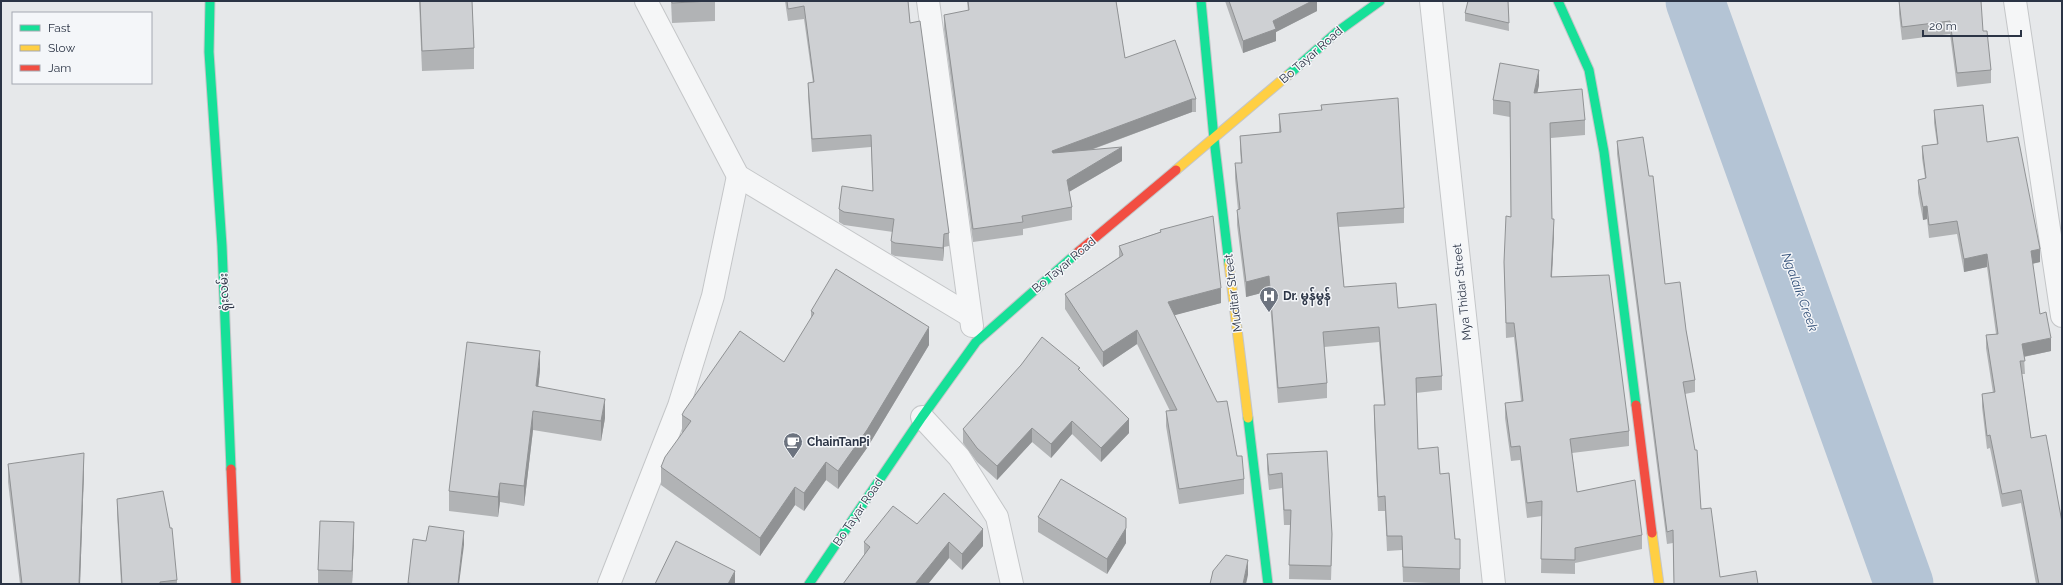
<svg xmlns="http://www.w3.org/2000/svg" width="2063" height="585" font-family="Raleway,'Noto Sans Myanmar',sans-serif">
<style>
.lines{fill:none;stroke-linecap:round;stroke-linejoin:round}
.river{stroke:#b4c4d5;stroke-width:59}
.street-casing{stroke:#c4c6c8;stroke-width:24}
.fast-casing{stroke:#c4c6c8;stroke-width:11}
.slow-casing{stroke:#c4c6c8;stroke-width:11}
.jam-casing{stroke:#c4c6c8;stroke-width:11}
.street{stroke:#f5f6f7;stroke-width:22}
.fast{stroke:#16e098;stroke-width:9}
.slow{stroke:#ffcf43;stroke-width:9}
.jam{stroke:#f24e42;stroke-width:9}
.wall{fill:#b1b3b5}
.shaded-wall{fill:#909294}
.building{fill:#ced0d3;stroke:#909294}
.labels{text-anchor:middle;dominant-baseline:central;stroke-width:3;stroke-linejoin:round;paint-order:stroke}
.street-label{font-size:12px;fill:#2b3445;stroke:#f4f6f9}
.poi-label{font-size:12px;font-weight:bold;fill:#2b3445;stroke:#f4f6f9;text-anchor:start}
.water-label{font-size:13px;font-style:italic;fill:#34527a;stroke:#f4f6f9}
</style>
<rect width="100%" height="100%" fill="#e6e8ea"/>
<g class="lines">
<!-- river -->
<polyline class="river" points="1695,1 1904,584"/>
<defs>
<g id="street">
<polyline points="646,1 738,176 969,315"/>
<polyline points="928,1 972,326"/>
<polyline points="1431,1 1494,584"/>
<polyline points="2015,1 2062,316"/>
<polyline points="922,417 959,457 997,517 1012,584"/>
<polyline points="609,584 679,406 713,296 738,176"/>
</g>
<g id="fast">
<polyline points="210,1 209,52 222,246 231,469"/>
<polyline points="1201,1 1214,139 1229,264"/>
<polyline points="1558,1 1589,70 1604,152 1636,405"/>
<polyline points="1288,75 1337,32 1380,1"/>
<polyline points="1248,418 1268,584"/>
<polyline points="809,584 922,417 976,342 1078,252"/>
</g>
<g id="slow">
<polyline points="1176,170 1288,75"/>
<polyline points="1229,264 1248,418"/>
<polyline points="1652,533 1659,584"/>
</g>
<g id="jam">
<polyline points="1078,252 1176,170"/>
<polyline points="1636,405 1652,533"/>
<polyline points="231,469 236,584"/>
</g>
</defs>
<!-- street casing -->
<use href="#street" class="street-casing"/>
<!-- fast casing -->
<use href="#fast" class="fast-casing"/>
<!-- slow casing -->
<use href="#slow" class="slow-casing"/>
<!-- jam casing -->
<use href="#jam" class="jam-casing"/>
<!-- street -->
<use href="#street" class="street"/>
<!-- fast -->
<use href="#fast" class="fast"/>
<!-- slow -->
<use href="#slow" class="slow"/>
<!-- jam -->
<use href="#jam" class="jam"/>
</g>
<!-- wall -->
<g class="wall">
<polygon points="419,1 472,1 474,48 474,69 422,71"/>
<polygon points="671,1 715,1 715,21 672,23"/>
<polygon points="785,1 908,1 910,23 949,233 949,246 944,247 943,261 895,256 891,254 891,241 893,232 844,225 839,222 839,209 873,190 871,147 812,152 808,96 808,83 813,83 804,19 788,21"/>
<polygon points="967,1 1116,1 1125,58 1196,99 1196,112 1192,112 1091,150 1122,161 1069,192 1072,207 1072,220 1023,229 1023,235 973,242 944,29 944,15 968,11"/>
<polygon points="1225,1 1317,1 1317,11 1276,32 1276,41 1243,53"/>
<polygon points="1508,1 1509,31 1465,21 1465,13"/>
<polygon points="1899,1 1983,31 1991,70 1991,83 1957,87 1950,34 1902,40 1899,14"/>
<polygon points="1539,85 1537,93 1585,120 1585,135 1551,138 1552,219 1554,233 1552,277 1629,431 1629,446 1572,453 1577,492 1642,535 1642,549 1575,563 1575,574 1541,573 1542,516 1527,518 1520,460 1511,461 1505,418 1505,403 1521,401 1514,337 1506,338 1504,262 1511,216 1510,117 1493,114 1493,100"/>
<polygon points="1321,105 1404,208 1404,223 1339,227 1344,287 1398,308 1442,376 1442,390 1416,393 1418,449 1440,474 1455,539 1460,539 1460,584 1403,582 1402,550 1387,551 1385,511 1378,511 1374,420 1374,405 1384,405 1379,342 1324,347 1327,383 1327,398 1278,403 1269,291 1246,297 1237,225 1237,210 1238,210 1235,178 1235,163 1241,163 1240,150 1240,136 1279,132 1279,114 1321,111"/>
<polygon points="1934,110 1987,142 2040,262 2032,264 2040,314 2051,351 2024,357 2025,374 2022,374 2031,438 2062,584 2036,584 2021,503 2002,507 1990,448 1987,449 1982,407 1982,394 1993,393 1986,348 1986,335 1996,334 1987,267 1964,272 1957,234 1929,238 1927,219 1923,220 1918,193 1918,180 1925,178 1922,158 1922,146 1937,144 1934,123"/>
<polygon points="1617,141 1665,284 1686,330 1695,380 1695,392 1685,394 1701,509 1720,577 1674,584 1673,543 1667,544 1617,154"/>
<polygon points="1160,230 1221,303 1174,315 1237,456 1244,479 1244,494 1179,504 1166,426 1166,411 1170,411 1137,344 1103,367 1065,309 1065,294 1119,257 1119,246 1160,232"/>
<polygon points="811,311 929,345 867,448 838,489 826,480 804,511 795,505 760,556 661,485 661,467 683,433 682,433 682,415 784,362 811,319"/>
<polygon points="540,370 538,387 605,418 601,441 533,430 524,506 500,502 498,517 449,511 449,491"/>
<polygon points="1080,371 1129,433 1101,462 1072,434 1051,458 1032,442 997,480 977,462 963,443 963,429"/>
<polygon points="1327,451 1332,549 1331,580 1289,579 1290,525 1284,525 1282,488 1269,490 1267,469 1267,454"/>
<polygon points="8,464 84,471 80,584 20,584 8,482"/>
<polygon points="117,499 177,580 177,584 121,584 117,514"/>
<polygon points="1038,517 1126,543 1107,574 1038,532"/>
<polygon points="917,524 983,546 962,570 949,558 928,584 843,584 864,555 864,542"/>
<polygon points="354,537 352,584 318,584 318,570"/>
</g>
<!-- shaded-wall -->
<g class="shaded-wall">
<polygon points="1312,1 1317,1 1317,11 1276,32 1276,41 1243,53 1243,41 1273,21"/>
<polygon points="1539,70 1539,85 1534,108 1534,93"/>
<polygon points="1192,99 1192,112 1052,164 1052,151"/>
<polygon points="1122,147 1122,161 1067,193 1067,180"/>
<polygon points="1927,206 1927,219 1923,220 1923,207"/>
<polygon points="1554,219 1554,233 1551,292 1551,277"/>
<polygon points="944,234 944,247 943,261 943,248"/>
<polygon points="2040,249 2040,262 2031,264 2031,251"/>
<polygon points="1987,254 1987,267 1964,272 1964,259"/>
<polygon points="1269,276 1269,291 1246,297 1246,282"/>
<polygon points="1221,288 1221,303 1168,317 1168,302"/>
<polygon points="929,327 929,345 867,448 838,489 838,471"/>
<polygon points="1137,330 1137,344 1103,367 1103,352"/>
<polygon points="2051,338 2051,351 2022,357 2022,344"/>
<polygon points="540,351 540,370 536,406 536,386"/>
<polygon points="605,399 605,418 601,441 601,421"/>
<polygon points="533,411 533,430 524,506 524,486"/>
<polygon points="1129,419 1129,433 1101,462 1101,448"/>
<polygon points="1072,421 1072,434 1051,458 1051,444"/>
<polygon points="1032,428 1032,442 997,480 997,466"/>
<polygon points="84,453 84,471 80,584 79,584"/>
<polygon points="826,462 826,480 804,511 804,493"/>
<polygon points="500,483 500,502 498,517 498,497"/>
<polygon points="795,487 795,505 760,556 760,538"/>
<polygon points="354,522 354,537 352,584 352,571"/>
<polygon points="1126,528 1126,543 1107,574 1107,559"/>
<polygon points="983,529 983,546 962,570 962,554"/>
<polygon points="464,531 464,545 459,584 458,584"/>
<polygon points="949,542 949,558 928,584 915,584"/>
<polygon points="1248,560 1248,575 1246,584 1243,584"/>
<polygon points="735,571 735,584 728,584"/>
</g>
<!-- building -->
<g class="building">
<polygon points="420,1 472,1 474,48 422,51"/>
<polygon points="672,1 711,1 672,3"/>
<polygon points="787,1 908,1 910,23 920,21 949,233 944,234 943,248 895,243 891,241 894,219 844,212 839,209 842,186 873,191 871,135 812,139 808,83 814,82 804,6 788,9"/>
<polygon points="968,1 1116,1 1125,58 1175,40 1196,99 1192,99 1052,151 1053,153 1122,147 1067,180 1072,207 1022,216 1023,222 973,229 944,15 969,10"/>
<polygon points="1229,1 1312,1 1273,21 1276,29 1243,41"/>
<polygon points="1468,1 1508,1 1509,23 1465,13"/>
<polygon points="1899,1 1981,1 1983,31 1987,31 1991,70 1957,73 1950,21 1902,27"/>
<polygon points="1500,63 1539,70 1534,93 1582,89 1585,120 1550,123 1552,219 1554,219 1551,277 1609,275 1629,431 1570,439 1577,492 1635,480 1642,535 1575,548 1575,560 1541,559 1542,501 1527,503 1520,446 1511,447 1505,403 1523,401 1514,323 1506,323 1504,262 1506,216 1511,217 1510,102 1493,100"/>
<polygon points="1398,98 1404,208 1337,213 1344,287 1396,283 1398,308 1436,304 1442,376 1416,378 1418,449 1438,447 1440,474 1449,473 1455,539 1460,539 1460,569 1403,567 1402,536 1387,536 1385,496 1378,497 1374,405 1385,405 1379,327 1323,332 1327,383 1278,388 1269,276 1246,282 1237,210 1240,209 1235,163 1242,163 1240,136 1281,132 1279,114 1322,110 1321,105"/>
<polygon points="1983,105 1987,142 2018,137 2040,249 2031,251 2040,314 2046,312 2051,338 2022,344 2025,361 2020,361 2031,438 2046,435 2062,522 2062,584 2039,584 2021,490 2002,494 1990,435 1987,436 1982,394 1995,392 1986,335 1998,334 1987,254 1964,259 1957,221 1929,225 1927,206 1923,207 1918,180 1926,178 1922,146 1938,144 1934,110"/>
<polygon points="1643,137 1649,176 1653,176 1665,284 1680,282 1686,330 1695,380 1683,382 1695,450 1697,450 1701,509 1711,508 1720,577 1756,571 1758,584 1674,584 1673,530 1667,532 1617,141"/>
<polygon points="1213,216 1221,288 1168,302 1217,402 1227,401 1237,456 1242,456 1244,479 1179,489 1166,411 1177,410 1137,330 1103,352 1065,294 1123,255 1119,246 1161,232 1160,230"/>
<polygon points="836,269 929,327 867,430 838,471 826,462 804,493 795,487 760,538 661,467 665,457 691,421 682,415 684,411 740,331 784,362 814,313 811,311"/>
<polygon points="1042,337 1080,368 1078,369 1129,419 1101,448 1072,421 1051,444 1032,428 997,466 977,448 963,429 1021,365"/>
<polygon points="467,342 540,351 536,386 605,399 601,421 533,411 524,486 500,483 498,497 449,491"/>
<polygon points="1327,451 1332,534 1331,566 1289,565 1291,510 1284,510 1282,473 1269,475 1267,454"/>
<polygon points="84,453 79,584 22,584 8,464"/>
<polygon points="1061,479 1126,518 1126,528 1107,559 1038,517"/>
<polygon points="163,491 170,528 172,528 177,580 160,582 160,584 122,584 117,499"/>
<polygon points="944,493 983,529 962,554 949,542 915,584 843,584 870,547 864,542 893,506 917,524"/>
<polygon points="320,521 354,522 352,571 318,570"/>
<polygon points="429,526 464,531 458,584 414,584 408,583 413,539 426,541"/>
<polygon points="676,541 735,571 728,584 655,584"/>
<polygon points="1226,555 1248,560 1243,584 1210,584 1213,571"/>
</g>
<!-- icons -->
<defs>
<symbol id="hospital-pin" viewBox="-11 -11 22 30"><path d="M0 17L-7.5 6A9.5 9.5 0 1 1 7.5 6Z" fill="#6c737f" stroke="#f4f6f9"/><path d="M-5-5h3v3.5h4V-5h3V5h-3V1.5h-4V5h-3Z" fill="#fff"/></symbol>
<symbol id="cafe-pin" viewBox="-11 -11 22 30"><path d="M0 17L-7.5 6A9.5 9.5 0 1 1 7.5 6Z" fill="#6c737f" stroke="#f4f6f9"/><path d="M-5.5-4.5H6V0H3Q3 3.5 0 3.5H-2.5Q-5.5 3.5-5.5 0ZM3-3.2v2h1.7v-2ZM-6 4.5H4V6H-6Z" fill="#fff"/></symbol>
</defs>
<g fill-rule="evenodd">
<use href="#hospital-pin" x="1258" y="285" width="22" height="30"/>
<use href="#cafe-pin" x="782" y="431" width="22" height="30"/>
</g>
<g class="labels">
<!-- street labels -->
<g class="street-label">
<text transform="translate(1311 55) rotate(-41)">Bo Tayar Road</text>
<text transform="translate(1064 265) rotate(-40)">Bo Tayar Road</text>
<text transform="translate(224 292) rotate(-92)">ရုံးလမ်း</text>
<text transform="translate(1462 292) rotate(-96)">Mya Thidar Street</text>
<text transform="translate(1233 293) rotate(-97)">Muditar Street</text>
<text transform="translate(858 512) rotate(-56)">Bo Tayar Road</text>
</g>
<!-- poi labels -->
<g class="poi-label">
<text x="1283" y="296">Dr. မွန်မွန်</text>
<text x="807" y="442">ChainTanPi</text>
</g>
<!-- water labels -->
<g class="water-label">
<text transform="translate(1800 292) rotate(70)">Ngalaik Creek</text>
</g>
</g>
<!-- border -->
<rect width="2063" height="585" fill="none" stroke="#2b3445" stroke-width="4"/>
<!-- legend -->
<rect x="12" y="12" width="140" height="72" fill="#f4f6f9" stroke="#a4a8b1"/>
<rect x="20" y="25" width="20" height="6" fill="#16e098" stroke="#a4a8b1"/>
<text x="48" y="32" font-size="12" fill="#2b3445">Fast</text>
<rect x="20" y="45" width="20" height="6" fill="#ffcf43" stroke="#a4a8b1"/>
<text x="48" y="52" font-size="12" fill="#2b3445">Slow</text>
<rect x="20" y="65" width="20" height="6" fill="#f24e42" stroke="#a4a8b1"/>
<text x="48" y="72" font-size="12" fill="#2b3445">Jam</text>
<!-- scale -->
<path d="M1923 30v6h98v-6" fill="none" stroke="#2b3445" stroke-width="2"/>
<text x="1929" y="30" font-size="12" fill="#2b3445" stroke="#f4f6f9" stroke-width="3" paint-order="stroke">20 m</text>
</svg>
